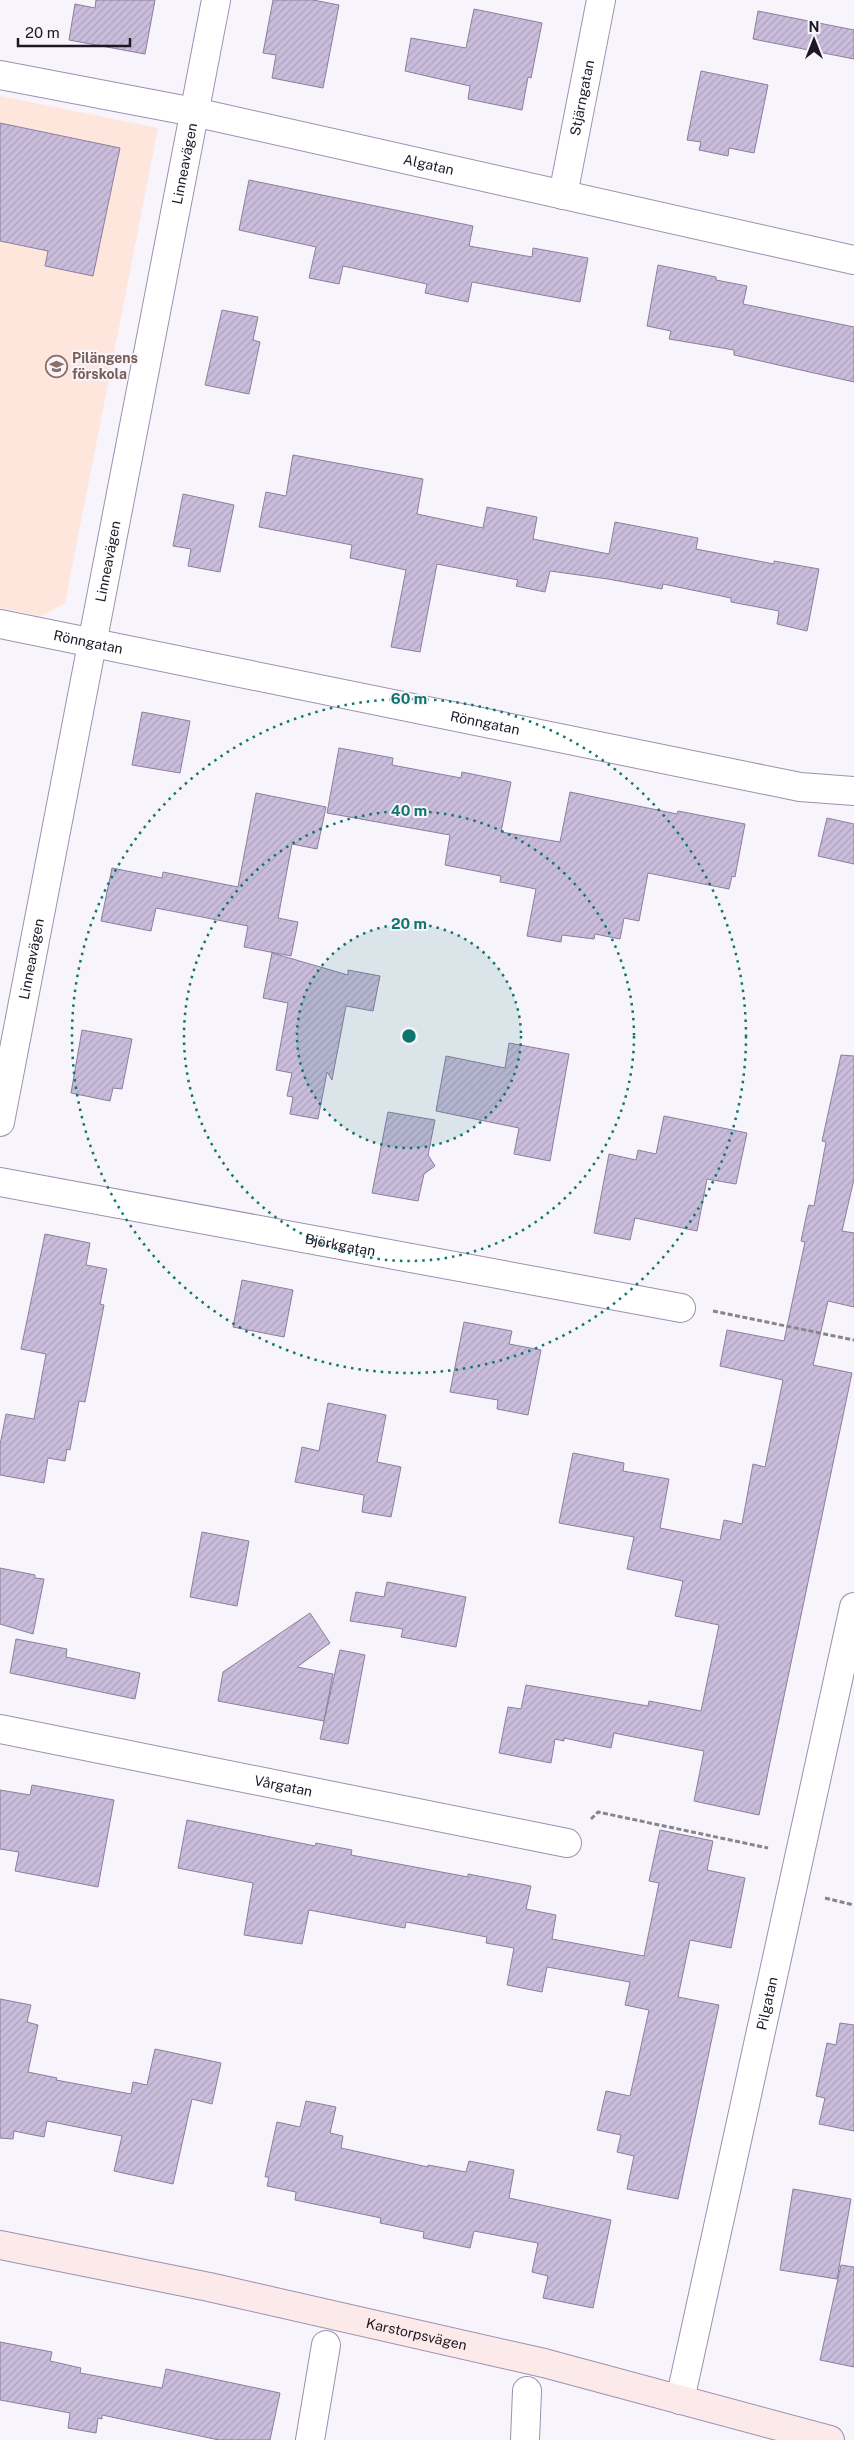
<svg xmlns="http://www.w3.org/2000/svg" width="854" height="2440" font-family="'Public Sans',sans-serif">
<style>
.education{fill:#fee6dc}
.building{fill:url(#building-hatch);stroke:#8b7f9e}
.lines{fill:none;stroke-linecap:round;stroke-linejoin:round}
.street-casing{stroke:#9d90b0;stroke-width:30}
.secondary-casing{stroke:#9d90b0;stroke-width:30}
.path{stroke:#88848d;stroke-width:3;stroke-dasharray:5 2.5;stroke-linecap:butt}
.street{stroke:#fff;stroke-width:28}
.secondary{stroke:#fceaeb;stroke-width:28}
.ring{fill:none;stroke:#0f766e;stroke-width:2.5;stroke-dasharray:2.5 5}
.labels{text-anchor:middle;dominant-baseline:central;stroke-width:4;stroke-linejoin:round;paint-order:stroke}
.street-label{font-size:14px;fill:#1d1824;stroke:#f7f4fb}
.education-label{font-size:14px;font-weight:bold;fill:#785e54;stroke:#f7f4fb;text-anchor:start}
.centre{fill:#0f766e;stroke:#f7f4fb;stroke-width:2.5}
.ring-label{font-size:15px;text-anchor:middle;font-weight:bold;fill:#0f766e;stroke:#f7f4fb;stroke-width:4;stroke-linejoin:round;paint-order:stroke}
</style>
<defs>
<pattern id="building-hatch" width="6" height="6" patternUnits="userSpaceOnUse" patternTransform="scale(1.25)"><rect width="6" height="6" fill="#cabddc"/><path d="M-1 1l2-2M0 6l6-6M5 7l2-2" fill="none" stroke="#ada2bd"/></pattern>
</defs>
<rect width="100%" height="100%" fill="#f7f4fb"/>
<!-- education -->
<polygon class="education" points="0,96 158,128 65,603 41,616 0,608"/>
<!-- building -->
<g class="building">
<polygon points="96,0 155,0 145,54 69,40 75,4 95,8"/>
<polygon points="273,0 313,0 339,5 323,88 272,78 276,55 263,53"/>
<polygon points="474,9 542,23 531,78 528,77 522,110 468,99 470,86 405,71 411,38 466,48"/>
<polygon points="758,11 854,30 854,59 753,39"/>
<polygon points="701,71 768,85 754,153 729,148 728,156 699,150 701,142 687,140"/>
<polygon points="0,123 120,148 93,276 45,266 48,251 0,241"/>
<polygon points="249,180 473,226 469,246 532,257 533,248 588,258 580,302 472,282 468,302 425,293 427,284 343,266 339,284 309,278 316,247 239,230"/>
<polygon points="658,265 716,277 716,280 747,286 743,304 854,327 854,382 734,355 734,350 669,339 671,331 647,326"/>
<polygon points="222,310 258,317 253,340 260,342 249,394 205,385"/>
<polygon points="293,455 423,479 417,514 483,528 487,507 537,517 533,539 609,554 615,522 698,538 696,549 774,564 774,561 819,569 807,631 777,624 779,611 731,602 731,598 663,584 662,589 608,579 550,571 545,592 516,586 518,580 437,564 420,652 391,647 406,570 350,558 352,545 259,527 266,492 286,496"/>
<polygon points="183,494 234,505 220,572 188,566 191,549 173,546"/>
<polygon points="142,712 190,721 180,773 132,765"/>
<polygon points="339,748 393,758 392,765 461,778 462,772 511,782 501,832 560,842 570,792 677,814 678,811 745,824 735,877 732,876 729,889 648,873 639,921 624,918 620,939 595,934 594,939 562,935 561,942 527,936 536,889 500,882 501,876 445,865 450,835 327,813"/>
<polygon points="256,793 326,807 317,849 292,844 278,918 298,922 291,956 244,947 248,926 156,908 151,931 101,921 112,868 162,878 163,872 238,887"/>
<polygon points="827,818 854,824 854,864 818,856"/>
<polygon points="272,953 348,975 348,970 380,976 373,1011 346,1006 332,1080 327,1072 318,1119 290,1114 293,1097 287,1096 292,1073 276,1070 288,1003 263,998"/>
<polygon points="82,1030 132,1039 122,1089 113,1088 110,1101 71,1093"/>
<polygon points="509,1043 569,1054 550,1161 514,1154 519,1128 436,1111 446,1056 505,1068"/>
<polygon points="841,1055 854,1056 854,1179 842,1231 854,1233 854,1307 828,1301 813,1365 852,1373 759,1815 694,1801 704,1751 614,1733 611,1748 564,1738 564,1741 555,1739 551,1763 499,1753 508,1707 521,1709 526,1685 648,1706 649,1701 701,1711 719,1625 675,1616 683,1581 627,1569 634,1537 559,1523 573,1453 624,1463 623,1471 669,1479 660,1528 720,1540 724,1520 742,1524 753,1464 765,1467 783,1380 720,1366 727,1330 784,1341 805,1242 801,1241 808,1208 809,1205 814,1206 826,1142 822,1141"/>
<polygon points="388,1112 435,1120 428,1155 435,1166 424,1174 418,1201 372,1193"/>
<polygon points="664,1116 747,1133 736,1184 707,1179 697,1231 635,1218 630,1240 594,1233 609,1154 636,1160 638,1150 656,1154"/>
<polygon points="45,1234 90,1243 86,1265 107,1269 100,1304 104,1305 85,1402 79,1401 70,1450 67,1449 65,1461 48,1458 44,1483 0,1475 0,1445 6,1414 34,1419 46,1354 21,1349"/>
<polygon points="242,1280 293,1290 284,1337 233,1327"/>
<polygon points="464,1322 512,1331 509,1344 541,1350 528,1415 497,1409 498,1400 450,1392"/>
<polygon points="328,1403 386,1415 377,1462 401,1467 391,1517 362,1512 364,1495 295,1482 302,1447 319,1451"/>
<polygon points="202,1532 249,1541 237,1606 190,1597"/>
<polygon points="0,1568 35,1575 35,1578 44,1579 33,1634 0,1624"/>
<polygon points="387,1582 466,1597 456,1647 401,1637 403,1629 350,1621 356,1592 384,1597"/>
<polygon points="310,1613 330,1643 297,1667 333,1674 324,1721 218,1701 223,1672"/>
<polygon points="16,1639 67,1649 66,1657 140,1673 135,1699 10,1673"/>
<polygon points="340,1650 365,1655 348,1744 320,1739"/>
<polygon points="32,1785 114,1800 98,1887 15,1871 19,1852 0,1849 0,1790 30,1795"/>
<polygon points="187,1820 315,1846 316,1843 352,1850 351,1855 468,1877 468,1874 531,1886 526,1909 556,1915 552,1939 644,1956 659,1883 649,1881 660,1830 713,1841 707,1870 745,1878 731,1948 690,1940 678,1997 719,2005 678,2199 627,2189 634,2156 617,2152 621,2135 597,2130 606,2091 630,2096 649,2010 625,2005 630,1982 547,1967 542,1992 507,1985 514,1948 486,1943 487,1937 406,1922 405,1928 309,1910 302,1944 244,1935 253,1883 178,1868"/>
<polygon points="0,1999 31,2005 27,2022 38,2025 28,2072 57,2078 56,2080 131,2094 133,2082 147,2085 155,2049 221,2063 212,2104 192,2099 173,2184 114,2171 122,2136 47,2121 44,2137 14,2131 13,2139 0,2138"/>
<polygon points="840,2023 854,2025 854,2131 819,2124 825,2098 816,2096 827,2043 836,2045"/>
<polygon points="306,2101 336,2107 330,2133 343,2136 341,2148 428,2167 428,2165 466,2172 469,2161 514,2170 509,2198 611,2220 593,2308 543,2298 548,2276 532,2272 538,2243 474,2231 470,2248 423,2238 424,2232 380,2223 381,2218 295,2200 296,2192 267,2186 269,2177 265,2177 277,2122 300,2127"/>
<polygon points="793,2189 851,2199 837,2279 780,2270"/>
<polygon points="841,2265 854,2267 854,2367 820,2360"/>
<polygon points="0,2342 52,2352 50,2361 81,2368 80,2373 162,2388 166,2369 280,2393 270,2440 219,2440 102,2415 102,2419 98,2418 96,2433 68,2428 70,2413 0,2400"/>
</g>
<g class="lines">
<defs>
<g id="street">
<path id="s1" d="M0 75 194 112 854 260"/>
<path id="s2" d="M563 195 601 0"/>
<path id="s3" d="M0 624 800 787 854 791"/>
<path id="s4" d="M0 1122 216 0"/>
<path id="s5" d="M0 1182 681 1308"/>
<path id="s6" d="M0 1729 567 1843"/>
<path id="s7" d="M680 2400 854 1607"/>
<polyline points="310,2440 326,2345"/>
<polyline points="525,2440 527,2391"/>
</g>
<g id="secondary">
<path id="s8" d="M0 2245 209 2287 544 2363 830 2440"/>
</g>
</defs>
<!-- street casing -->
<use href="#street" class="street-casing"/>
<!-- secondary casing -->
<use href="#secondary" class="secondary-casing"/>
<!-- path -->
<g class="path">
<polyline points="713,1311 854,1340"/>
<polyline points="591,1819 598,1812 768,1848"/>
<polyline points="825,1898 854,1905"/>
</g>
<!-- street -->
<use href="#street" class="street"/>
<!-- secondary -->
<use href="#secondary" class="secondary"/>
</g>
<!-- distance rings -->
<circle cx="409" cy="1036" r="112" fill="#0f766e" fill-opacity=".12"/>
<g class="ring">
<circle cx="409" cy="1036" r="112"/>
<circle cx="409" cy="1036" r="225"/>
<circle cx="409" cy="1036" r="337"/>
</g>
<!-- icons -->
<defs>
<symbol id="school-ring" viewBox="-11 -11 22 22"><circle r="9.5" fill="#f7f4fb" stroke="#8d6e63" stroke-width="1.5"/><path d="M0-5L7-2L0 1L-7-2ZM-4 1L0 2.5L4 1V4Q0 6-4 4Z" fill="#8d6e63"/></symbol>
</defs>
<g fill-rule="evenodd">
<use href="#school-ring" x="44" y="354" width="25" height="25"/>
</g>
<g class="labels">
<!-- street labels -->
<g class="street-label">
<text stroke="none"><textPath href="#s2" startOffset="99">Stjärngatan</textPath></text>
<text stroke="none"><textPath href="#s4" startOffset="976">Linneavägen</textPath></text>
<text stroke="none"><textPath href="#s1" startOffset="438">Algatan</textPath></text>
<text stroke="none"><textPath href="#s4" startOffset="571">Linneavägen</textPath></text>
<text stroke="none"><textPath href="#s3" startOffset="90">Rönngatan</textPath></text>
<text stroke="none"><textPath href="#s3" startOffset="495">Rönngatan</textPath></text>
<text stroke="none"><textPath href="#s4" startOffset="166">Linneavägen</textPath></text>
<text stroke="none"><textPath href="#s5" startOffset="346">Björkgatan</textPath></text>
<text stroke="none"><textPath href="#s6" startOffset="289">Vårgatan</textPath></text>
<text stroke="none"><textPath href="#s7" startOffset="406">Pilgatan</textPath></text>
<text stroke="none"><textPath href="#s8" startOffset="426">Karstorpsvägen</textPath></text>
</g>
<!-- education labels -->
<g class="education-label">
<text x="72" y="358">Pilängens<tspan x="72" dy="16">förskola</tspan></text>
</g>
</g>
<circle cx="409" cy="1036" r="8" class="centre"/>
<g class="ring-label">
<text x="409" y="704">60 m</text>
<text x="409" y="816">40 m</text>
<text x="409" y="929">20 m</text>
</g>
<!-- north arrow -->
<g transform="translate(814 40)" stroke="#f7f4fb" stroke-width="4" paint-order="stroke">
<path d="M0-4L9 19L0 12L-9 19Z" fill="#1d1824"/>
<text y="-8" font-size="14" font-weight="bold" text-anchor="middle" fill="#1d1824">N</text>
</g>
<!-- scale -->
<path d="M18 38v8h112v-8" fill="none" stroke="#1d1824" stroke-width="2.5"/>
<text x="25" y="38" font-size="15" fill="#1d1824" stroke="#f7f4fb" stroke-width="4" paint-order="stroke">20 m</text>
</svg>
